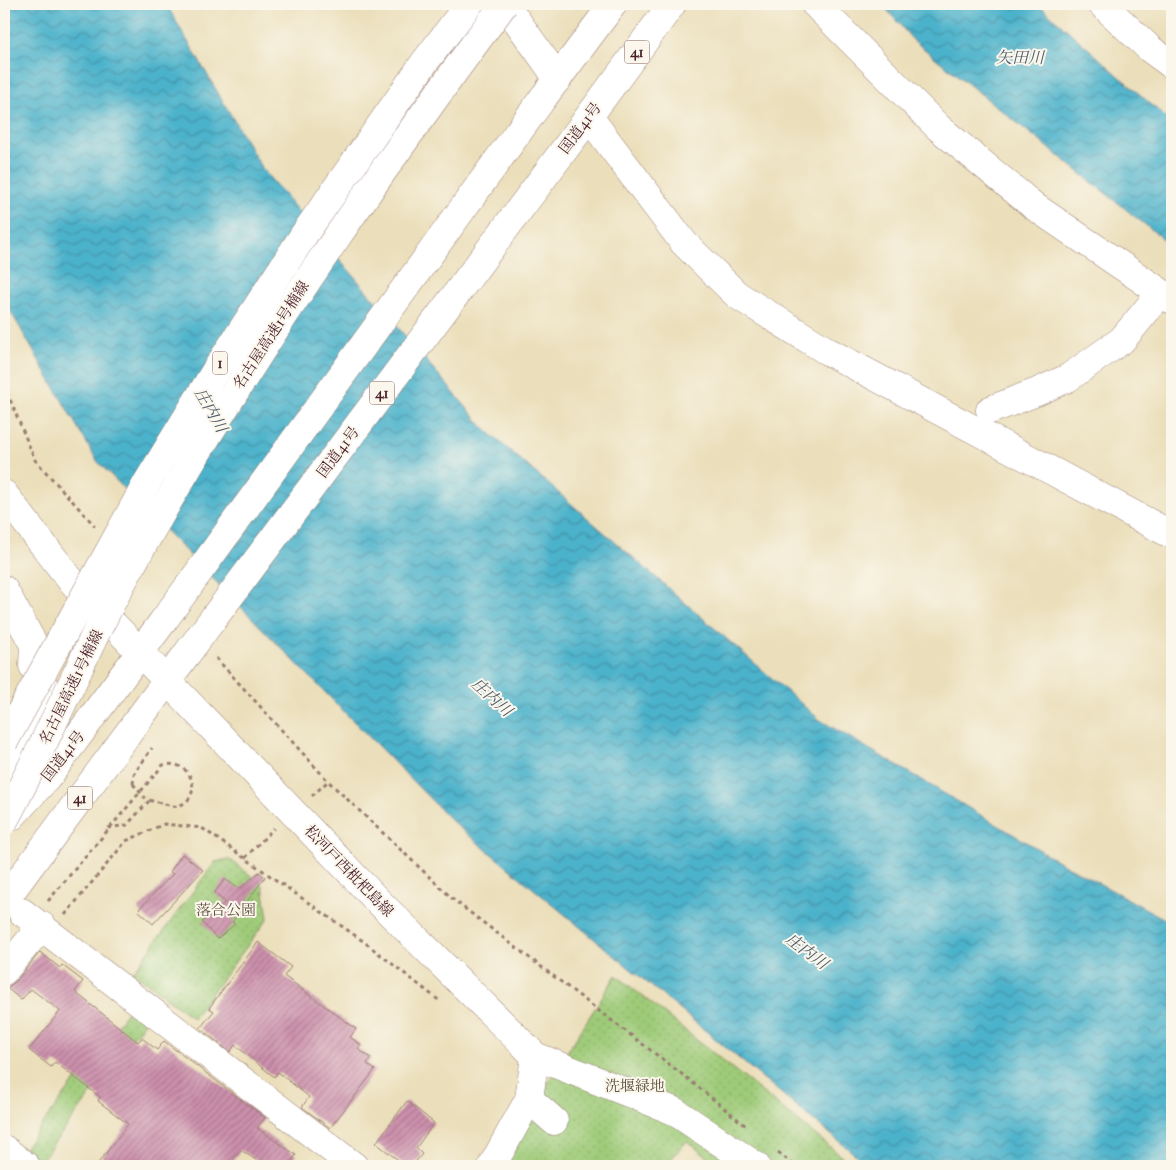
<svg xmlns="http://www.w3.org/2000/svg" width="1176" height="1170" font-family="'IM FELL French Canon','Noto Serif JP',serif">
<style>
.grass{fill:url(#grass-dots);stroke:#747552}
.water{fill:url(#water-waves);stroke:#4b687b}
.building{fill:url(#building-hatch)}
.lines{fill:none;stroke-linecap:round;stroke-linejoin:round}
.minor-casing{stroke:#9a7f73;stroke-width:29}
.major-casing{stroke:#9a7f73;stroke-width:29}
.highway-casing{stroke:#9a7f73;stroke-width:29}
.path{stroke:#9a7f73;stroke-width:3;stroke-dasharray:4 4;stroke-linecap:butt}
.minor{stroke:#fff;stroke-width:28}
.major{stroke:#fff;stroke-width:28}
.highway{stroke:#fff;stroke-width:28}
.highway-bridge-casing{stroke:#9a7f73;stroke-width:29;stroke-linecap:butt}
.path-bridge{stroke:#9a7f73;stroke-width:3;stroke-dasharray:4 4;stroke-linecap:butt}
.highway-bridge{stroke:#fff;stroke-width:28}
.labels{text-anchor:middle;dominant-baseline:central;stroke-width:4;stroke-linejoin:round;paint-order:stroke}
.shield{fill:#fbf7ec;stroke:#7f6065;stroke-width:1}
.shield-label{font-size:14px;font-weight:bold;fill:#4a1f2b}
.street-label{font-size:15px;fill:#4a1f2b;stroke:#fbf7ec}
.park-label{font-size:15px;fill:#635342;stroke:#fbf7ec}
.water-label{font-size:16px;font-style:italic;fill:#4b5a6b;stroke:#fbf7ec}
</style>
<defs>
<pattern id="grass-dots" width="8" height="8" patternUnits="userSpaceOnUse" patternTransform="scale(1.25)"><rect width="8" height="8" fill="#9ecb78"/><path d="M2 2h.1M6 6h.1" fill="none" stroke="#8aae68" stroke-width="1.8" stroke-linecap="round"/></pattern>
<pattern id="water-waves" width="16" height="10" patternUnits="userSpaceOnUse" patternTransform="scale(1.25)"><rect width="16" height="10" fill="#4cb2cb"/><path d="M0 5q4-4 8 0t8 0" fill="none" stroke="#4190a5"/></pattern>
<pattern id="building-hatch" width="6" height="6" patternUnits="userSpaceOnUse" patternTransform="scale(1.25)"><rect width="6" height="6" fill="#cc90ac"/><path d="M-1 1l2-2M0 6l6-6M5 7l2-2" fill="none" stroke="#a8758c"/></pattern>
</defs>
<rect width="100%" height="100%" fill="#fbf7ec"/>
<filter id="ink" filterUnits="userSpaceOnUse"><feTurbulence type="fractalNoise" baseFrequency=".02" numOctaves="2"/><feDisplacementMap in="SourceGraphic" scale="10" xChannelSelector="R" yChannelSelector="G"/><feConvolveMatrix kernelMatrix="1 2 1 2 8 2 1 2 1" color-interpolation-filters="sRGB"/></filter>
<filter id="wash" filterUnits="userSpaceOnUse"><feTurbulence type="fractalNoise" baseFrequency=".0096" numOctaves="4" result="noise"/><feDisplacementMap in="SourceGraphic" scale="20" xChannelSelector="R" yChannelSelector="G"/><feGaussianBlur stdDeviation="1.12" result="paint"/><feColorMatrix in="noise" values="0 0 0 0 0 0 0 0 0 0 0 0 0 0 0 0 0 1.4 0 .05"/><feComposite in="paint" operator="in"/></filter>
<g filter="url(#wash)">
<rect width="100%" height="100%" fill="#ebdfbb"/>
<!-- grass -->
<g class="grass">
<polygon points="229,859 263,885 268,918 193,1018 133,972 215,862"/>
<polygon points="616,975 854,1166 718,1166 687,1141 665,1166 505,1166 550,1079"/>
<polygon points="130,1008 146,1021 40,1162 23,1150"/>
</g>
<!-- water -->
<g class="water">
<polygon points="4,4 166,4 263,170 485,429 820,720 1060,862 1172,923 1172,1166 869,1166 454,823 97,461 4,300"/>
<polygon points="882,4 1038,4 1172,123 1172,246 913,40"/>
</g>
<g id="blocks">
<!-- building -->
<g class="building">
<polygon points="182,854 203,870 153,924 138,910 173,874 170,872"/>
<polygon points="259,872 265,877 232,922 235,924 217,939 202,922 225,902 214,893 225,879 239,889"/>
<polygon points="258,942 291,967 284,976 356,1029 350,1037 361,1045 358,1049 371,1058 367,1064 375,1070 330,1128 302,1107 309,1097 278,1072 274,1077 235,1045 230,1052 200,1028 214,1011 209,1008"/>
<polygon points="40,952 60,968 62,965 83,981 75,992 138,1042 142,1038 157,1050 164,1041 265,1118 257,1128 296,1155 288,1166 265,1166 241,1150 228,1166 96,1166 128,1124 98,1101 100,1097 55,1062 51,1067 29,1050 60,1011 31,989 21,1000 7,988 16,981"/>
<polygon points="407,1101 434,1123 416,1148 422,1154 412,1166 406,1166 376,1143"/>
</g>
</g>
</g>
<g filter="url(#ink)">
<use href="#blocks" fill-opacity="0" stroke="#9a7f73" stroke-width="1"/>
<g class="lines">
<defs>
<g id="minor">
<polyline points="505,4 558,79"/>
<polyline points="815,4 939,128 1035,207 1172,300"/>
<polyline points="1102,4 1150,49 1172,65"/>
<polyline points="589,117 684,243 737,295 827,351 1172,535"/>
<polyline points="990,410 1037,392 1068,378 1122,340 1160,294"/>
<polyline points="4,590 34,645 33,666 56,707 4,783"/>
<polyline points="22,912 354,1166"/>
<polyline points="4,971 42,926"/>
<polyline points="529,1099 554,1121"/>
<polyline points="4,1149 26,1166"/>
<polyline points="492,1166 529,1099 535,1056"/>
</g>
<polyline id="major" points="4,494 69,578 375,898 535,1056 674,1111 756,1166"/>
<g id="highway">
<polyline points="543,98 613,4"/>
<polyline points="576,134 672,4"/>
<polyline points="11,817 47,778 164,620"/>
<polyline points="4,901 189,651"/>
</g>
</defs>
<!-- minor casing -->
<use href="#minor" class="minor-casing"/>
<!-- major casing -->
<use href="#major" class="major-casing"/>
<!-- highway casing -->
<use href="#highway" class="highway-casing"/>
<!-- path -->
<g class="path">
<polyline points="4,385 35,460 95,526"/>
<polyline points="216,658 328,781 455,901 687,1078 746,1126"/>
<polyline points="133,784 134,774 152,748"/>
<polyline points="312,796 328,781"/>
<polyline points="108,828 127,825 149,801"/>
<polyline points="245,858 274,828"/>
<path d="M48 901 163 765C194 758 204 800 177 806 173 807 166 804 162 803 155 802 150 801 144 797"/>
<polyline points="65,915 126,841 164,824 202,828 363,941 441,1002"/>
<polyline points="778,1152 795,1166"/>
</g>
<!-- minor -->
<use href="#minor" class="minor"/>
<!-- major -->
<use href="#major" class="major"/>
<!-- highway -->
<use href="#highway" class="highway"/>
<defs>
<g id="highway-bridge">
<polyline points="164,620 543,98"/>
<polyline points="189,651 576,134"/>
<polyline points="4,742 148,481 214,373 305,233 424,63 469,4"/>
<path d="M4 821C37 760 65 697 95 635 118 588 145 541 172 495 272 325 386 163 504 4"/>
</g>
</defs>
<!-- highway-bridge casing -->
<use href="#highway-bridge" class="highway-bridge-casing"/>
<!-- path-bridge -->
<polyline class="path-bridge" points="133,784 144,797"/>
<!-- highway-bridge -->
<use href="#highway-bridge" class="highway-bridge"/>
</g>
</g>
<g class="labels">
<!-- shield labels -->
<g class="shield">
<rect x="624.5" y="40.5" width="25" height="23" rx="4"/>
<rect x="212.5" y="351.5" width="15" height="23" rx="4"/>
<rect x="369.5" y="381.5" width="25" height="23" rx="4"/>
<rect x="67.5" y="786.5" width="25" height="23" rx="4"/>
</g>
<g class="shield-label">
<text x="637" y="52">41</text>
<text x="220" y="363">1</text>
<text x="382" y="393">41</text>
<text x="80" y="798">41</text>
</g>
<!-- street labels -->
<g class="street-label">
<text transform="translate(580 128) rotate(-53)">国道41号</text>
<text transform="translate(271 335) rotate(-57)">名古屋高速1号楠線</text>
<text transform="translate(338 452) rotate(-53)">国道41号</text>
<text transform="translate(71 687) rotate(-64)">名古屋高速1号楠線</text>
<text transform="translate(63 756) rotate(-52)">国道41号</text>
<text transform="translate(349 871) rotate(46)">松河戸西枇杷島線</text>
</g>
<!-- park labels -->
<g class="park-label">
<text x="226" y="910">落合公園</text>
<text x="635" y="1086">洗堰緑地</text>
</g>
<!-- water labels -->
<g class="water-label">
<text x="1020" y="57">矢田川</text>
<text transform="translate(211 410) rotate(60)">庄内川</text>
<text transform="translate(492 697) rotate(42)">庄内川</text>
<text transform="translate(807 951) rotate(37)">庄内川</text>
</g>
</g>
<!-- margin -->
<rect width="1176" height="1170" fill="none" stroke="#fbf7ec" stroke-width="20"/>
</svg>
